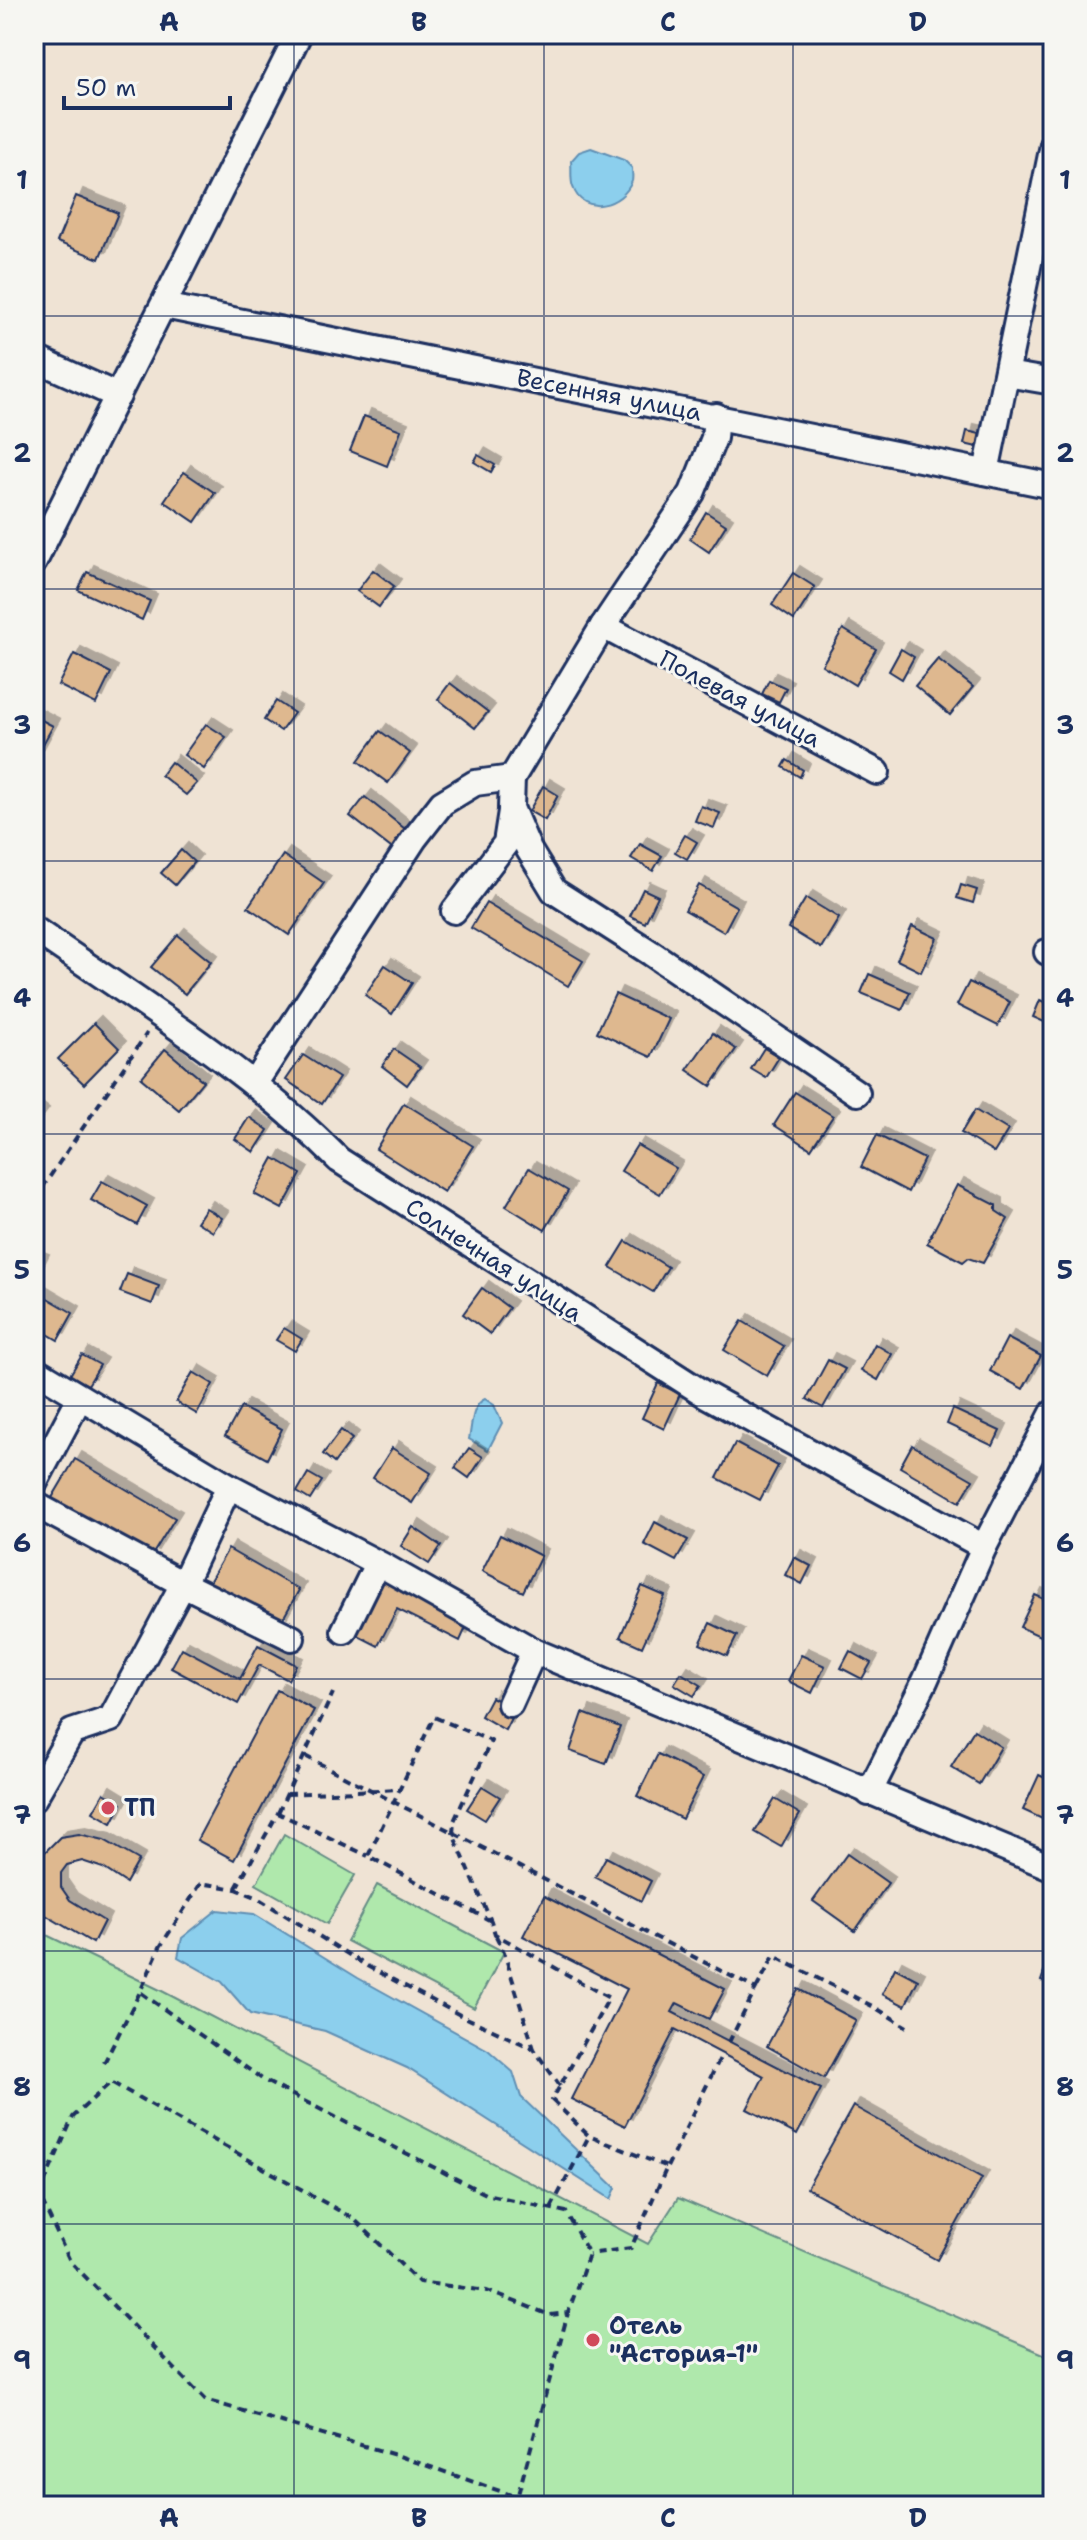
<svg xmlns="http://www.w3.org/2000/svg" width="1087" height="2540" font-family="'Shantell Sans',sans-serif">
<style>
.green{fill:#afe8ac;stroke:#658c85;stroke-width:2}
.water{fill:#8ccfed;stroke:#5f8fb4;stroke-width:2}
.building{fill:#deb88f;stroke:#1b2f5e;stroke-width:2;filter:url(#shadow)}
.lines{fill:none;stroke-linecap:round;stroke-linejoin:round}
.minor-casing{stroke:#1b2f5e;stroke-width:30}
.path{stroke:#1b2f5e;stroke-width:4;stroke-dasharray:8 6;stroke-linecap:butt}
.minor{stroke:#f6f6f2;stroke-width:24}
.grid{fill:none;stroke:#1b2f5e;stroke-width:2;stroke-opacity:0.55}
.poi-dot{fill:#d1495b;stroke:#f6f6f2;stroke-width:3}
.labels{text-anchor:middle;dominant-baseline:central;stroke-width:6;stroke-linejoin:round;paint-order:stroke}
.street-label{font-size:24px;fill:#1b2f5e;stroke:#f6f6f2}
.poi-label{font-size:24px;font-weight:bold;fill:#1b2f5e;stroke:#f6f6f2;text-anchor:start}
.neatline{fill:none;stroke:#1b2f5e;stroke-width:3}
.grid-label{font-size:26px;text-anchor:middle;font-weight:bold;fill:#1b2f5e}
</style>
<defs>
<filter id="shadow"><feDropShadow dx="7" dy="-7" stdDeviation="0" flood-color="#0004"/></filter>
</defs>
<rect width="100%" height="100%" fill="#efe3d4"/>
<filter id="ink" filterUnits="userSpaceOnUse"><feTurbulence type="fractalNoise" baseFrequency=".0125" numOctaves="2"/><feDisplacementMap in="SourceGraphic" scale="16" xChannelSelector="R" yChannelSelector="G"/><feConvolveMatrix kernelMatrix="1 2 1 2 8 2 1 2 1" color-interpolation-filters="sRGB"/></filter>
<g filter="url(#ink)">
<!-- green -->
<g class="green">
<polygon points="284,1834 355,1875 327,1924 256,1884"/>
<polygon points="377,1885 504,1952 474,2008 347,1941"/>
<polygon points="34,1929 160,1990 648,2244 678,2198 1053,2358 1053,2506 34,2506"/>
</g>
<!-- water -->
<g class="water">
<path d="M591 148 624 160 632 168C632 172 633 177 632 181 623 206 583 217 573 187 570 180 572 169 571 161L579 152Z"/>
<path d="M485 1399 494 1405 502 1423 488 1450 469 1439C472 1426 471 1405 485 1399Z"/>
<polygon points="217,1910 254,1914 358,1978 488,2050 513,2072 521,2097 616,2188 611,2199 407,2068 325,2031 250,2014 222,1982 178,1957 182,1938"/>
</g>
<!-- building -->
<g class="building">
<polygon points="76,196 118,213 99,259 57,242"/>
<polygon points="364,416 401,430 387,466 350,451"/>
<polygon points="967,431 980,434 977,447 964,444"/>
<polygon points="478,455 495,465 491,472 474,462"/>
<polygon points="184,472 215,493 195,522 164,501"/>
<polygon points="706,512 726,525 709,552 690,539"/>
<polygon points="373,570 394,586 379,607 357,591"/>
<polygon points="87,572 150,601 142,620 78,590"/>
<polygon points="793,573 815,587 794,620 772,605"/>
<polygon points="843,629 876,649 855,685 822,665"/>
<polygon points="901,649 914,657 902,679 889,671"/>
<polygon points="74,654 111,673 96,704 58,685"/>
<polygon points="938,659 973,687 950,715 915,686"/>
<polygon points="769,680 786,688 779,702 762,694"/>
<polygon points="450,683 488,712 475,728 438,699"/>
<polygon points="276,701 294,713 281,731 264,720"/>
<polygon points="34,716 53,726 37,755 34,753"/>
<polygon points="206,724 226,737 204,769 184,755"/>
<polygon points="380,731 410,753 388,783 358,761"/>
<polygon points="787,760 803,770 800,777 783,767"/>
<polygon points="171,762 197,783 186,795 161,775"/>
<polygon points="543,786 558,795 545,820 529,811"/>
<polygon points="365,797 410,833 395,851 350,816"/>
<polygon points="701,806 720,813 714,828 695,821"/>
<polygon points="685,835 697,842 687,859 675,852"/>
<polygon points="640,844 662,856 653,871 631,858"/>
<polygon points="181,850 194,862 175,885 161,873"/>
<polygon points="283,855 324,883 289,935 248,907"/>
<polygon points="699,885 737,907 724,932 685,910"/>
<polygon points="961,885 977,890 973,903 957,898"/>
<polygon points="643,889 658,896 645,923 630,916"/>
<polygon points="806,898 839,918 821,948 788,928"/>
<polygon points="486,903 583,961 568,986 471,928"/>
<polygon points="912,926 937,938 921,972 897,960"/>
<polygon points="178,935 211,962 185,994 151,967"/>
<polygon points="385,965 412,983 392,1014 365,995"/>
<polygon points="869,974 910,992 902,1010 861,993"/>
<polygon points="969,982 1010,1002 998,1026 957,1005"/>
<polygon points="615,994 669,1019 651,1057 597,1032"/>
<polygon points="1040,1000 1053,1006 1051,1025 1033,1017"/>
<polygon points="94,1023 119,1048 84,1084 58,1059"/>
<polygon points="713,1033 736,1049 711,1086 687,1070"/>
<polygon points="764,1048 779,1057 766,1078 751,1069"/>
<polygon points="165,1049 203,1081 179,1110 141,1078"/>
<polygon points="394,1049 420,1067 407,1085 382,1066"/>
<polygon points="303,1055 339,1078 322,1104 286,1080"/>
<polygon points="795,1092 833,1116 811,1149 774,1125"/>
<polygon points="404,1103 473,1146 444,1192 376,1149"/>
<polygon points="34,1109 42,1115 34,1126"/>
<polygon points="975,1110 1008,1130 994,1153 961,1133"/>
<polygon points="249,1117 268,1130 254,1152 235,1139"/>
<polygon points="877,1135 924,1159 908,1192 861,1167"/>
<polygon points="637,1145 676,1168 660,1194 621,1171"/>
<polygon points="274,1158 301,1174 282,1209 254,1194"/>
<polygon points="529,1168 568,1191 545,1230 506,1206"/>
<polygon points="102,1181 147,1206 137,1225 91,1200"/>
<polygon points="957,1185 996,1205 996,1211 1008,1219 983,1263 968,1258 963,1262 927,1243"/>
<polygon points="206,1208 222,1218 213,1232 197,1222"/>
<polygon points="626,1241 668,1267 653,1292 610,1267"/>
<polygon points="34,1258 42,1261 34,1277"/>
<polygon points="127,1274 159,1286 152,1304 120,1292"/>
<polygon points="482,1288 509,1308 490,1334 463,1314"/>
<polygon points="39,1293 73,1313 58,1340 34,1326 34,1301"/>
<polygon points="742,1321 784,1346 767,1376 724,1350"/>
<polygon points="284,1328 302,1339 295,1351 276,1340"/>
<polygon points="1007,1338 1041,1356 1023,1389 990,1371"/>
<polygon points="875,1344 892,1354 878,1380 861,1370"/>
<polygon points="82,1355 100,1365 88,1385 70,1375"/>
<polygon points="828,1360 845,1369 823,1408 807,1399"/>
<polygon points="193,1372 213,1384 197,1414 176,1402"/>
<polygon points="658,1383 680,1394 664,1429 642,1418"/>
<polygon points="241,1407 282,1429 267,1459 225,1436"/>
<polygon points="953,1409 1000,1431 993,1446 947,1424"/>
<polygon points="341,1430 352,1439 334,1463 323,1454"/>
<polygon points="735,1443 778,1466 760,1500 717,1478"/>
<polygon points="912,1445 973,1480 960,1502 900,1467"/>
<polygon points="392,1448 431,1473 412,1503 373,1478"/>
<polygon points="469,1448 483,1457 469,1478 455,1468"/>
<polygon points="75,1459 175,1518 151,1557 52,1498"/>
<polygon points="308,1473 322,1481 310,1500 297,1492"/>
<polygon points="655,1522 688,1540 676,1561 644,1544"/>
<polygon points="413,1527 441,1546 429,1564 401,1546"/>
<polygon points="500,1535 541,1556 523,1592 482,1571"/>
<polygon points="228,1549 299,1590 280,1624 208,1584"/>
<polygon points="794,1557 811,1566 802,1584 785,1575"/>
<polygon points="382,1580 468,1623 460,1641 397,1609 378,1646 355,1634"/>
<polygon points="642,1586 665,1596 642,1647 620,1637"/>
<polygon points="1035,1595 1053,1603 1053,1642 1020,1627"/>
<polygon points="710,1623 737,1636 727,1656 700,1644"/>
<polygon points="258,1645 296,1665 288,1680 259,1665 238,1704 171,1668 182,1648 240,1679"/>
<polygon points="850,1651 871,1663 862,1679 841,1668"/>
<polygon points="801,1655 825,1666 812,1693 788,1681"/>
<polygon points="681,1673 701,1685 694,1696 674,1684"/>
<polygon points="277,1690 314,1710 234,1860 197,1840"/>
<polygon points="491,1697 515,1710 505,1730 481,1716"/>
<polygon points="583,1713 620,1727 606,1764 570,1751"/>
<polygon points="974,1730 1001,1747 979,1784 951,1767"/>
<polygon points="658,1754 703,1777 682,1819 637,1796"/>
<polygon points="1039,1775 1053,1782 1053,1824 1023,1810"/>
<polygon points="482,1786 500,1797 485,1820 467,1809"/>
<polygon points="104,1793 122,1804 112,1823 93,1812"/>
<polygon points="775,1799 800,1814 781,1847 755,1832"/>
<polygon points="79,1834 104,1840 139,1860 126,1883 103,1868 82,1861 67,1865 61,1873 61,1887 70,1900 104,1921 93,1943 44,1914 34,1888 35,1870 41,1856 60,1837"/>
<polygon points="847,1854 888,1883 855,1931 813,1901"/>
<polygon points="606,1857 651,1881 641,1901 595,1877"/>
<polygon points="544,1896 725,1989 709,2019 677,2003 672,2012 821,2089 797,2135 747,2109 764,2076 675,2029 625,2126 571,2099 627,1989 523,1936"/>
<polygon points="1051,1952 1053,1952 1053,1985 1041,1981"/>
<polygon points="895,1968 918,1980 905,2006 882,1994"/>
<polygon points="798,1989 856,2020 824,2078 767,2046"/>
<polygon points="853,2106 982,2178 937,2260 807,2188"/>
</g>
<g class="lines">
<defs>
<g id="minor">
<polyline points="164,306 1053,486"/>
<polyline points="34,358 118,396"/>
<polyline points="1007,374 1053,382"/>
<polyline points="716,416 714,438 692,493 603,626 512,778 511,808 529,850 554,891 651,953 857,1093"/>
<polyline points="986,472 1053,145"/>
<polyline points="34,562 299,34"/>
<polyline points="603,626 877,772"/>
<polyline points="454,911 506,843 511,811"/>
<path d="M34 929C139 1002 249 1069 339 1160L706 1395 984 1547"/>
<polyline points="1047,952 1053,954"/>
<polyline points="255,1083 414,839 442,803 475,783 512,778"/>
<polyline points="34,1369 229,1486 387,1568 534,1651 1053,1868"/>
<polyline points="34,1484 80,1397"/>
<polyline points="34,1504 183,1584 292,1638"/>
<polyline points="344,1631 377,1564"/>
<polyline points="510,1704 534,1651"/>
<polyline points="869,1793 925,1681 984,1547 1053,1413"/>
<polyline points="34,1798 72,1732 111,1719 183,1584 229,1486"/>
</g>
</defs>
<!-- minor casing -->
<use href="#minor" class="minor-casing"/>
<!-- path -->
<g class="path">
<polyline points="34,1200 147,1033"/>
<polyline points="305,1756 756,1989 729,2042"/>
<polyline points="287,1794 399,1789"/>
<polyline points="278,1813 333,1693"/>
<polyline points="236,1888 278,1813 368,1856"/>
<polyline points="491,1921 368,1856 434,1717 491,1741 454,1821 453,1834 491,1921 495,1934 609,1998 552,2100 589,2136 667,2167 631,2248 589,2254"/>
<polyline points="496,1936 504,1952 534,2049"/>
<polyline points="756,1989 774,1956 876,2008 907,2027"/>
<polyline points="104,2063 140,1992"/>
<polyline points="560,2086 534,2049 460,2015 367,1966 256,1897 236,1889 201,1883 160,1947 140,1992 265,2081 486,2194 566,2212 589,2254 568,2313"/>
<polyline points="667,2167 722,2054"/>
<polyline points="551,2208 589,2136"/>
<polyline points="514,2506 517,2498 568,2313 550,2315 487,2291 419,2282 354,2219 111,2082 73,2117 39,2195 70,2261 205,2400 399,2456 543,2506"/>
</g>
<!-- minor -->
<use href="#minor" class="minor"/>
</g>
</g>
<!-- grid -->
<path class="grid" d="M294 34V2506M544 34V2506M793 34V2506M34 316H1053M34 589H1053M34 861H1053M34 1134H1053M34 1406H1053M34 1679H1053M34 1951H1053M34 2224H1053"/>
<!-- markers -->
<g class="poi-dot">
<circle cx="108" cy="1808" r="8"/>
<circle cx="593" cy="2340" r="8"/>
</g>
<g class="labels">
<!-- street labels -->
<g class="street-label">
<text transform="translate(609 395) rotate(11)">Весенняя улица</text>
<text transform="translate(740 699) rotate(28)">Полевая улица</text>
<text transform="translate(494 1260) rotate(33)">Солнечная улица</text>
</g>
<!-- poi labels -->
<g class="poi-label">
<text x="124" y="1808">ТП</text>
<text x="609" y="2326">Отель<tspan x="609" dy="28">"Астория-1"</tspan></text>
</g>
</g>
<!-- margin -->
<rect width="1087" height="2540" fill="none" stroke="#f6f6f2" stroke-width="88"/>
<!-- scale -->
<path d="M64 96v12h166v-12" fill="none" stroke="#1b2f5e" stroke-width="4"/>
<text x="76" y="96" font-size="24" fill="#1b2f5e" stroke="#f6f6f2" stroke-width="6" paint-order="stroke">50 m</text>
<rect x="44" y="44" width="999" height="2452" class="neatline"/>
<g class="grid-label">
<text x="169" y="31">A</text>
<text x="419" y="31">B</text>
<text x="668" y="31">C</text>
<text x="918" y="31">D</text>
<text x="22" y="189">1</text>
<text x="1065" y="189">1</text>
<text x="22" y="462">2</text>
<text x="1065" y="462">2</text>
<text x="22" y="734">3</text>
<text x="1065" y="734">3</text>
<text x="22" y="1007">4</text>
<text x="1065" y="1007">4</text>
<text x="22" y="1279">5</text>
<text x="1065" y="1279">5</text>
<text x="22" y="1552">6</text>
<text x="1065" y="1552">6</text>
<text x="22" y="1824">7</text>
<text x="1065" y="1824">7</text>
<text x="22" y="2096">8</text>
<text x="1065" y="2096">8</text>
<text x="22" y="2369">9</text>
<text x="1065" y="2369">9</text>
<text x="169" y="2527">A</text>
<text x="419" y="2527">B</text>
<text x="668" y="2527">C</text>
<text x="918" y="2527">D</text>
</g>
</svg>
